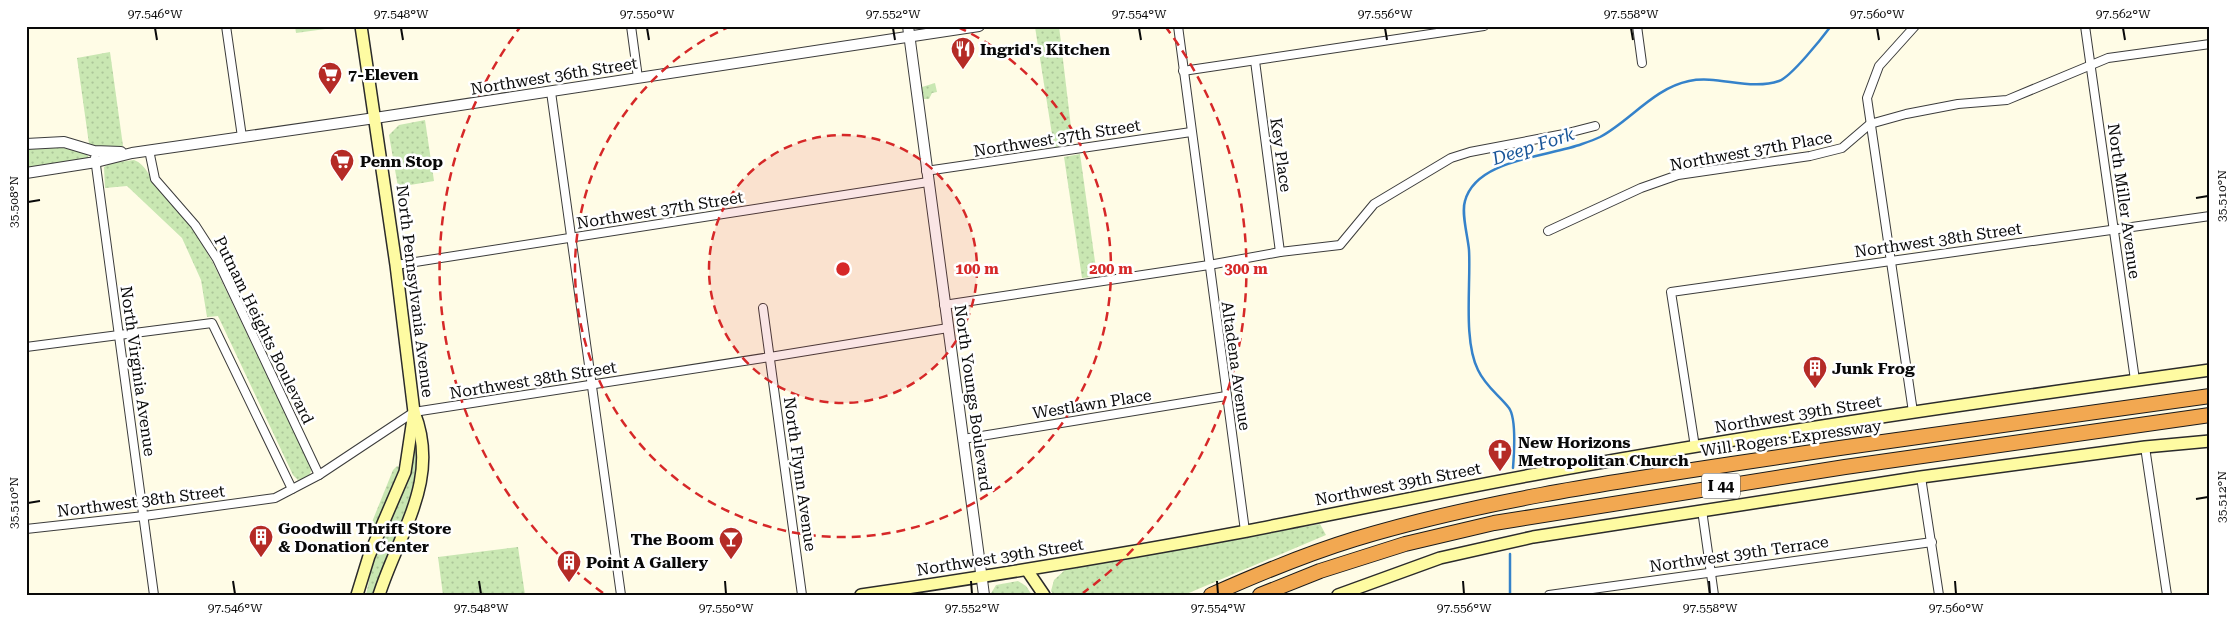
<svg xmlns="http://www.w3.org/2000/svg" width="2236" height="621" font-family="'Roboto Serif',serif">
<style>
.grass{fill:url(#grass-dots)}
.lines{fill:none;stroke-linecap:round;stroke-linejoin:round}
.stream{stroke:#3582ca;stroke-width:2.5}
.minor-casing{stroke:#3c3c3c;stroke-width:10}
.tertiary-casing{stroke:#3c3c3c;stroke-width:12}
.secondary-casing{stroke:#2b2b2b;stroke-width:14}
.motorway-casing{stroke:#1a1a1a;stroke-width:16}
.minor{stroke:#fff;stroke-width:8}
.tertiary{stroke:#fff;stroke-width:10}
.secondary{stroke:#fefba2;stroke-width:11}
.motorway{stroke:#f2a851;stroke-width:14}
.ticks{fill:none;stroke:#090909;stroke-width:2}
.ring{fill:none;stroke:#d62828;stroke-width:2.5;stroke-dasharray:9 6}
.labels{text-anchor:middle;dominant-baseline:central;stroke-width:5;stroke-linejoin:round;paint-order:stroke}
.shield{fill:#fff;stroke:#535353;stroke-width:1}
.shield-label{font-size:15px;font-weight:bold;fill:#090909}
.poi-label{font-size:16px;font-weight:bold;fill:#090909;stroke:#fff;text-anchor:start}
.street-label{font-size:16px;fill:#090909;stroke:#fff}
.water-label{font-size:18px;font-style:italic;fill:#175497;stroke:#fff}
.centre{fill:#d62828;stroke:#fff;stroke-width:2.5}
.ring-label{font-size:15px;text-anchor:middle;font-weight:bold;fill:#d62828;stroke:#fff;stroke-width:5;stroke-linejoin:round;paint-order:stroke}
.neatline{fill:none;stroke:#090909;stroke-width:2}
.ticks-label{font-size:12px;text-anchor:middle;fill:#090909}
</style>
<defs>
<pattern id="grass-dots" width="8" height="8" patternUnits="userSpaceOnUse" patternTransform="scale(1.25)"><rect width="8" height="8" fill="#c9e7b2"/><path d="M2 2h.1M6 6h.1" fill="none" stroke="#abc598" stroke-width="1.8" stroke-linecap="round"/></pattern>
</defs>
<rect width="100%" height="100%" fill="#fffce6"/>
<!-- grass -->
<g class="grass">
<polygon points="295,26 347,26 296,33"/>
<polygon points="1059,26 1073,144 1054,147 1035,27"/>
<path d="M110 52 123 146C111 148 100 149 89 144L77 58Z"/>
<polygon points="935,83 937,92 932,93 929,99 924,99 922,96 922,87"/>
<polygon points="425,120 434,181 398,187 389,135 399,125"/>
<polygon points="59,147 86,153 89,158 26,169 26,148"/>
<polygon points="1080,154 1097,276 1082,278 1064,157"/>
<path d="M134 160C146 164 151 180 158 189 164 196 171 202 177 209 192 225 202 244 213 263L312 469 308 478 298 480 293 475 218 316 207 317 201 280 182 238 127 186 105 188 104 167 111 163Z"/>
<path d="M415 434C432 477 387 552 373 595H366L374 556 410 470Z"/>
<polygon points="397,466 400,468 399,474 378,523 374,526 372,522 393,470"/>
<polygon points="1320,524 1326,535 1184,595 1054,595 1051,591 1054,580 1066,569"/>
<polygon points="518,547 525,595 443,595 438,557"/>
<polygon points="1018,581 1026,586 1032,595 990,595 996,585"/>
</g>
<g class="lines">
<!-- stream -->
<g class="stream">
<path d="M1513 468C1514 454 1517 419 1509 408 1499 395 1486 387 1478 370 1463 340 1471 284 1469 250 1468 237 1461 213 1465 201 1476 159 1547 157 1582 144 1588 142 1594 140 1600 137 1630 121 1654 88 1689 81 1718 75 1750 91 1779 81 1791 77 1822 38 1831 26"/>
<polyline points="1510,595 1510,554"/>
</g>
<defs>
<g id="minor">
<polyline points="226,26 242,137"/>
<polyline points="631,26 638,78"/>
<polyline points="1178,26 1245,531"/>
<polyline points="1637,26 1642,63"/>
<polyline points="2085,26 2135,380"/>
<polyline points="1255,61 1280,252"/>
<polyline points="1183,71 1484,26"/>
<polyline points="551,92 621,595"/>
<polyline points="149,150 155,179 195,225 217,259 319,475"/>
<polyline points="95,158 154,595"/>
<polyline points="926,171 1191,132"/>
<polyline points="1548,231 1641,188 1678,175 1810,156 1842,148 1870,124 1906,114 1958,104 2007,100 2108,58 2210,44"/>
<polyline points="396,265 928,182"/>
<polyline points="944,305 1209,265 1280,252 1340,245 1374,204 1451,158 1470,152 1564,134 1595,126"/>
<polyline points="763,308 802,595"/>
<polyline points="26,347 212,323 292,489"/>
<polyline points="1913,412 1867,98 1879,66 1915,26"/>
<polyline points="963,439 1226,396"/>
<polyline points="1695,447 1671,292 2210,216"/>
<polyline points="2145,447 2167,595"/>
<polyline points="1921,477 1939,595"/>
<polyline points="1702,510 1714,595"/>
<polyline points="26,529 144,516 275,498 319,475 414,412 770,357 948,328"/>
<polyline points="1549,595 1932,542"/>
</g>
<g id="tertiary">
<polyline points="908,26 984,595"/>
<polyline points="26,144 64,142 94,151 121,152"/>
<polyline points="26,173 96,162 132,153 375,118 979,26"/>
</g>
<g id="secondary">
<path d="M361 26 396 265 414 412C441 480 399 532 379 595"/>
<polyline points="1027,570 1044,595"/>
<polyline points="357,595 369,556 405,472 414,412"/>
<path d="M861 595C990 576 1119 555 1247 531 1344 512 1440 492 1537 474 1761 433 1985 401 2210 370"/>
<polyline points="1338,595 1440,558 1533,537 1921,477 2145,447 2210,441"/>
</g>
<g id="motorway">
<path d="M1211 595C1258 574 1306 554 1355 539 1478 502 1605 483 1732 464 1891 440 2050 418 2210 396"/>
<polyline points="1260,595 1320,571 1405,544 1494,523 1845,467 2210,415"/>
</g>
</defs>
<!-- minor casing -->
<use href="#minor" class="minor-casing"/>
<!-- tertiary casing -->
<use href="#tertiary" class="tertiary-casing"/>
<!-- secondary casing -->
<use href="#secondary" class="secondary-casing"/>
<!-- motorway casing -->
<use href="#motorway" class="motorway-casing"/>
<!-- minor -->
<use href="#minor" class="minor"/>
<!-- tertiary -->
<use href="#tertiary" class="tertiary"/>
<!-- secondary -->
<use href="#secondary" class="secondary"/>
<!-- motorway -->
<use href="#motorway" class="motorway"/>
</g>
<!-- ticks -->
<path class="ticks" d="M155 28 157 40M401 28 403 40M647 28 649 40M893 28 895 40M1139 28 1141 40M1385 28 1387 40M1631 28 1633 40M1877 28 1879 40M2123 28 2125 40M2196 198 2208 196M28 202 40 200M2196 499 2208 497M28 503 40 501M233 581 235 594M479 581 481 594M725 581 726 594M971 581 972 594M1217 581 1218 594M1463 581 1464 594M1709 581 1710 594M1955 581 1956 594"/>
<!-- distance rings -->
<circle cx="843" cy="269" r="134" fill="#d62828" fill-opacity=".12"/>
<g class="ring">
<circle cx="843" cy="269" r="134"/>
<path d="M958 27A268 268 0 1 1 728 27"/>
<path d="M603 593A403 403 0 0 1 521 26M1165 26A403 403 0 0 1 1083 593"/>
</g>
<!-- icons -->
<defs>
<symbol id="restaurant-pin" viewBox="-11 -11 22 30"><path d="M0 17L-7.5 6A9.5 9.5 0 1 1 7.5 6Z" fill="#b52b26" stroke="#fff"/><path d="M-5-6h1v4h1v-4h1v4h1v-4h1v5L-1.5 .5V6h-2V.5L-5-1ZM5-6V6H3V1.5H1.5Q1.5-4 5-6Z" fill="#fff"/></symbol>
<symbol id="supermarket-pin" viewBox="-11 -11 22 30"><path d="M0 17L-7.5 6A9.5 9.5 0 1 1 7.5 6Z" fill="#b52b26" stroke="#fff"/><path d="M-6-5.5h2.5l.6 2H6L4.5 2H-2.5L-4.4-4H-6ZM-1.5 3.2a1.3 1.3 0 1 0 .1 0ZM3 3.2a1.3 1.3 0 1 0 .1 0Z" fill="#fff"/></symbol>
<symbol id="building-pin" viewBox="-11 -11 22 30"><path d="M0 17L-7.5 6A9.5 9.5 0 1 1 7.5 6Z" fill="#b52b26" stroke="#fff"/><path d="M-4-6H4V6H1V3H-1V6H-4ZM-2.5-4.3h1.7v1.8h-1.7ZM.8-4.3h1.7v1.8H.8ZM-2.5-1h1.7V.8h-1.7ZM.8-1h1.7V.8H.8Z" fill="#fff"/></symbol>
<symbol id="church-pin" viewBox="-11 -11 22 30"><path d="M0 17L-7.5 6A9.5 9.5 0 1 1 7.5 6Z" fill="#b52b26" stroke="#fff"/><path d="M-1.2-6h2.4v3.5h3.3v2.4h-3.3V6h-2.4V-.1h-3.3v-2.4h3.3Z" fill="#fff"/></symbol>
<symbol id="bar-pin" viewBox="-11 -11 22 30"><path d="M0 17L-7.5 6A9.5 9.5 0 1 1 7.5 6Z" fill="#b52b26" stroke="#fff"/><path d="M-6-5H6L.8 .8V4.5H3.5V6h-7V4.5H-.8V.8Z" fill="#fff"/></symbol>
</defs>
<g fill-rule="evenodd">
<use href="#restaurant-pin" x="949" y="35" width="28" height="38"/>
<use href="#supermarket-pin" x="316" y="60" width="28" height="38"/>
<use href="#supermarket-pin" x="328" y="147" width="28" height="38"/>
<use href="#building-pin" x="1801" y="354" width="28" height="38"/>
<use href="#church-pin" x="1486" y="437" width="28" height="38"/>
<use href="#building-pin" x="247" y="523" width="28" height="38"/>
<use href="#bar-pin" x="717" y="525" width="28" height="38"/>
<use href="#building-pin" x="555" y="548" width="28" height="38"/>
</g>
<g class="labels">
<!-- shield labels -->
<rect class="shield" x="1702" y="473.5" width="38" height="25" rx="4"/>
<g class="shield-label">
<text x="1721" y="486">I 44</text>
</g>
<!-- poi labels -->
<g class="poi-label">
<text x="980" y="49">Ingrid's Kitchen</text>
<text x="348" y="74">7-Eleven</text>
<text x="360" y="161">Penn Stop</text>
<text x="1832" y="368">Junk Frog</text>
<text x="1518" y="442">New Horizons<tspan x="1518" dy="18">Metropolitan Church</tspan></text>
<text x="278" y="528">Goodwill Thrift Store<tspan x="278" dy="18">&amp; Donation Center</tspan></text>
<text x="714" y="539" text-anchor="end">The Boom</text>
<text x="586" y="562">Point A Gallery</text>
</g>
<!-- street labels -->
<g class="street-label">
<text transform="translate(554 76) rotate(-9)">Northwest 36th Street</text>
<text transform="translate(1057 138) rotate(-9)">Northwest 37th Street</text>
<text transform="translate(1751 151) rotate(-10)">Northwest 37th Place</text>
<text transform="translate(1281 155) rotate(82)">Key Place</text>
<text transform="translate(2124 201) rotate(82)">North Miller Avenue</text>
<text transform="translate(660 210) rotate(-9)">Northwest 37th Street</text>
<text transform="translate(1938 240) rotate(-8)">Northwest 38th Street</text>
<text transform="translate(415 291) rotate(83)">North Pennsylvania Avenue</text>
<text transform="translate(264 330) rotate(64)">Putnam Heights Boulevard</text>
<text transform="translate(1236 366) rotate(82)">Altadena Avenue</text>
<text transform="translate(138 371) rotate(82)">North Virginia Avenue</text>
<text transform="translate(533 380) rotate(-9)">Northwest 38th Street</text>
<text transform="translate(973 398) rotate(82)">North Youngs Boulevard</text>
<text transform="translate(1092 404) rotate(-9)">Westlawn Place</text>
<text transform="translate(1798 414) rotate(-9)">Northwest 39th Street</text>
<text transform="translate(1791 438) rotate(-8)">Will Rogers Expressway</text>
<text transform="translate(800 474) rotate(82)">North Flynn Avenue</text>
<text transform="translate(1398 484) rotate(-11)">Northwest 39th Street</text>
<text transform="translate(141 501) rotate(-7)">Northwest 38th Street</text>
<text transform="translate(1739 554) rotate(-8)">Northwest 39th Terrace</text>
<text transform="translate(1000 557) rotate(-9)">Northwest 39th Street</text>
</g>
<!-- water labels -->
<g class="water-label">
<text transform="translate(1533 146) rotate(-18)">Deep Fork</text>
</g>
</g>
<circle cx="843" cy="269" r="8" class="centre"/>
<g class="ring-label">
<text x="977" y="274">100 m</text>
<text x="1111" y="274">200 m</text>
<text x="1246" y="274">300 m</text>
</g>
<!-- border -->
<rect width="2236" height="621" fill="none" stroke="#ffffff" stroke-width="55"/>
<rect x="28" y="28" width="2180" height="566" class="neatline"/>
<g class="ticks-label">
<text x="155" y="18">97.546°W</text>
<text x="401" y="18">97.548°W</text>
<text x="647" y="18">97.550°W</text>
<text x="893" y="18">97.552°W</text>
<text x="1139" y="18">97.554°W</text>
<text x="1385" y="18">97.556°W</text>
<text x="1631" y="18">97.558°W</text>
<text x="1877" y="18">97.560°W</text>
<text x="2123" y="18">97.562°W</text>
<text transform="translate(2222 196) rotate(-90)" y="4">35.510°N</text>
<text transform="translate(14 202) rotate(-90)" y="4">35.508°N</text>
<text transform="translate(2222 497) rotate(-90)" y="4">35.512°N</text>
<text transform="translate(14 503) rotate(-90)" y="4">35.510°N</text>
<text x="235" y="612">97.546°W</text>
<text x="481" y="612">97.548°W</text>
<text x="726" y="612">97.550°W</text>
<text x="972" y="612">97.552°W</text>
<text x="1218" y="612">97.554°W</text>
<text x="1464" y="612">97.556°W</text>
<text x="1710" y="612">97.558°W</text>
<text x="1956" y="612">97.560°W</text>
</g>
</svg>
